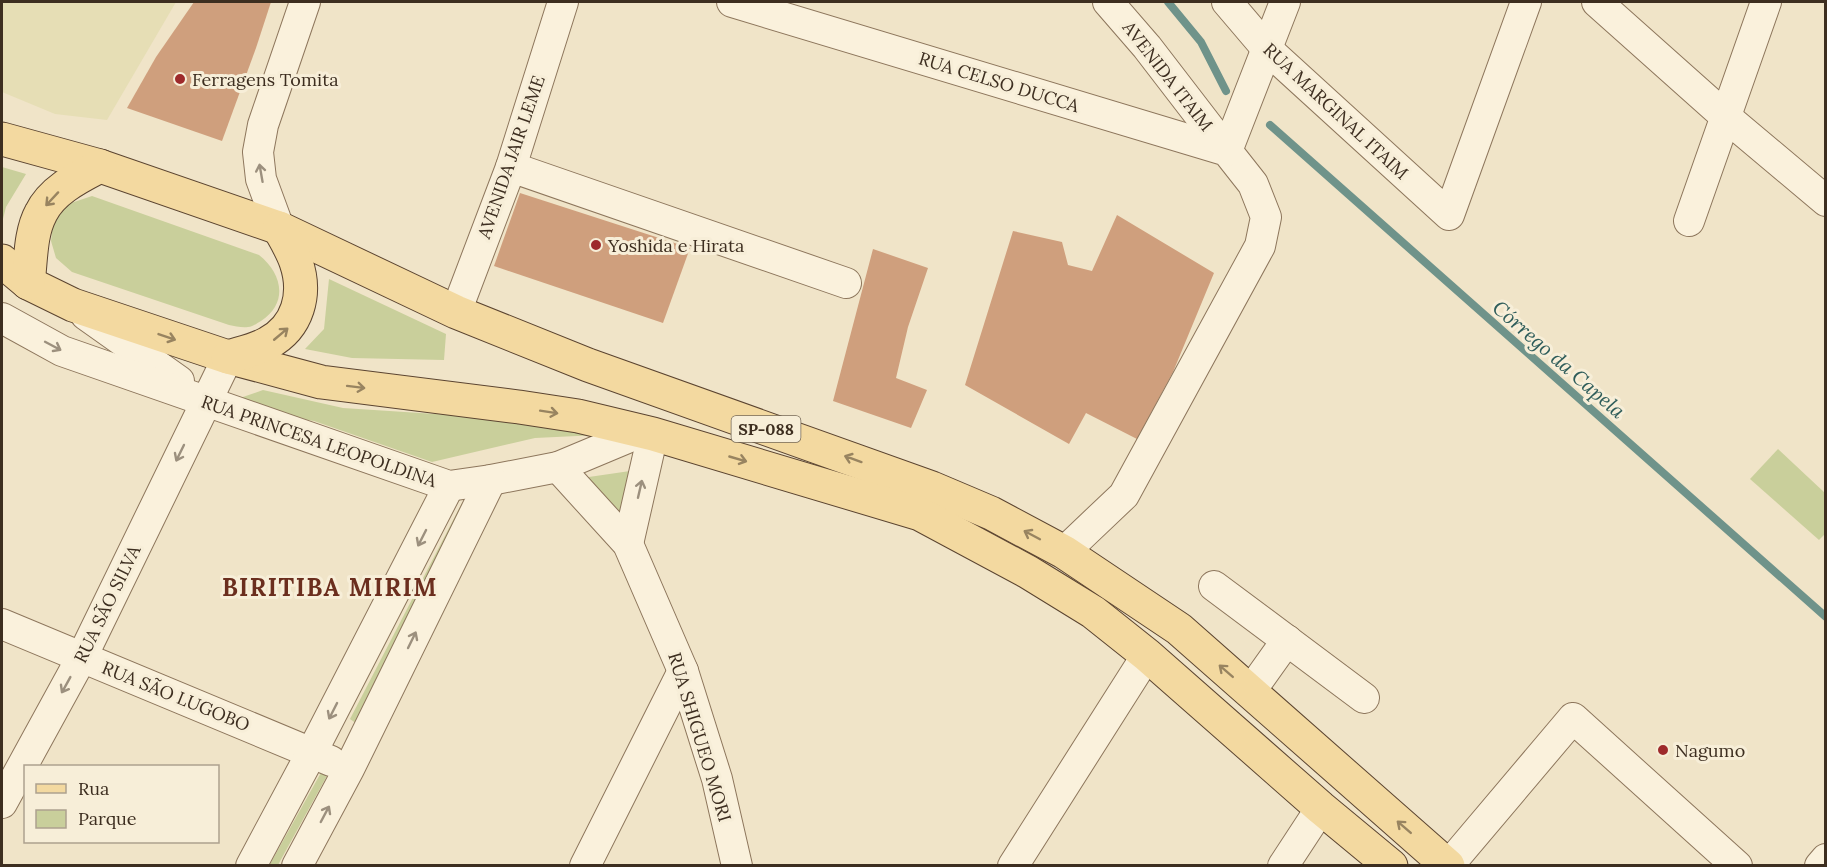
<svg xmlns="http://www.w3.org/2000/svg" width="1827" height="867" font-family="Lora,serif">
<style>
.farmland{fill:#e6deb5}
.green{fill:#c9cf9b}
.lines{fill:none;stroke-linecap:round;stroke-linejoin:round}
.stream{stroke:#6f938a;stroke-width:8}
.building{fill:#cf9f7d}
.minor-casing{stroke:#8d765c;stroke-width:32}
.major-casing{stroke:#5b4430;stroke-width:35}
.minor{stroke:#faf1dc;stroke-width:30}
.major{stroke:#f3d9a0;stroke-width:33}
.oneway{stroke:#9c907e}
.oneway2{stroke:#988460}
.poi-dot{fill:#9e2a2b;stroke:#f7eed8;stroke-width:2}
.labels{text-anchor:middle;dominant-baseline:central;stroke-width:6;stroke-linejoin:round;paint-order:stroke}
.shield{fill:#f7eed8;stroke:#756857;stroke-width:1.5}
.shield-label{font-size:16px;font-weight:bold;fill:#3d2e20}
.street-label{font-size:18px;fill:#3d2e20;stroke:#f7eed8}
.poi-label{font-size:18px;fill:#3d2e20;stroke:#f7eed8;text-anchor:start}
.water-label{font-size:20px;font-style:italic;fill:#2f5d5a;stroke:#f7eed8}
.district-label{font-size:24px;font-weight:bold;letter-spacing:1.5px;fill:#6b2e1e;stroke:#f7eed8}
</style>
<rect width="100%" height="100%" fill="#f0e4c8"/>
<!-- farmland -->
<polygon class="farmland" points="2,2 176,2 107,120 55,114 2,92"/>
<!-- green -->
<g class="green">
<polygon points="2,167 26,174 6,207 2,223"/>
<path d="M92 196 259 255C282 273 289 303 261 321 257 323 253 327 248 327 242 328 235 326 229 325L72 272 56 258 51 241 53 223 68 204Z"/>
<polygon points="329,279 446,334 444,360 352,358 305,349 324,329"/>
<polygon points="263,390 343,408 451,415 598,435 535,438 432,462 314,421 275,415 240,398"/>
<polygon points="1778,449 1825,493 1825,534 1819,540 1750,479"/>
<polygon points="630,471 622,517 582,478"/>
<polygon points="462,503 468,509 357,724 350,719"/>
<polygon points="328,760 334,763 278,865 269,866"/>
</g>
<g class="lines">
<!-- stream -->
<g class="stream">
<polyline points="1168,2 1201,42 1226,91"/>
<polyline points="1270,125 1826,617"/>
</g>
</g>
<!-- building -->
<g class="building">
<polygon points="194,2 271,2 256,48 222,141 127,108 156,57"/>
<polygon points="520,193 690,248 663,323 494,266"/>
<polygon points="1117,215 1214,273 1173,372 1137,439 1086,413 1069,444 965,385 1013,231 1062,242 1068,265 1092,271"/>
<polygon points="873,249 928,268 908,327 896,378 927,390 911,428 833,401"/>
</g>
<g class="lines">
<defs>
<g id="minor">
<polyline points="732,2 1227,151 1253,184 1266,217 1260,246 1124,495 1064,552"/>
<polyline points="1108,2 1147,47 1227,151"/>
<polyline points="1227,2 1267,49 1449,215 1526,2"/>
<polyline points="1597,2 1726,117 1826,201"/>
<polyline points="1227,151 1285,2"/>
<polyline points="511,167 846,283"/>
<polyline points="1689,221 1766,2"/>
<polyline points="279,228 261,179 258,152 263,125 305,2"/>
<polyline points="456,312 511,167 563,2"/>
<polyline points="86,315 179,381"/>
<polyline points="2,318 62,351 449,486 491,480 558,467 644,431"/>
<polyline points="558,467 628,544 683,671 717,779 737,866"/>
<polyline points="628,544 653,434"/>
<polyline points="1214,586 1364,698"/>
<polyline points="2,624 331,761"/>
<polyline points="1250,692 1287,640"/>
<polyline points="2,803 82,657 228,357"/>
<polyline points="251,866 312,752 449,486"/>
<polyline points="297,866 349,769 491,480"/>
<polyline points="585,866 683,671"/>
<polyline points="1013,866 1147,655"/>
<polyline points="1283,866 1321,808"/>
<polyline points="1448,866 1573,718 1737,866"/>
<polyline points="1820,866 1826,859"/>
</g>
<g id="major">
<polyline points="2,139 100,166 279,228 456,312 588,365 932,488 991,513 1064,552 1179,629 1448,866"/>
<polyline points="2,261 28,283 73,305 228,357 321,382 519,407 578,416 653,434 920,514 1028,572 1093,612 1147,655 1321,808 1391,866"/>
<path d="M28 283C31 261 30 233 41 213 52 190 79 177 100 166"/>
<path d="M228 357C241 353 256 350 268 343 298 327 307 294 296 262 292 250 285 239 279 228"/>
</g>
</defs>
<!-- minor casing -->
<use href="#minor" class="minor-casing"/>
<!-- major casing -->
<use href="#major" class="major-casing"/>
<!-- minor -->
<use href="#minor" class="minor"/>
<!-- major -->
<use href="#major" class="major"/>
</g>
<!-- one-way arrows -->
<defs><path id="oneway-shaft" d="M-6 0H5M1.5-3L5.5 0L1.5 3" fill="none" stroke-width="1.6" stroke-linecap="round" stroke-linejoin="round" transform="scale(1.5)"/></defs>
<g class="oneway">
<use href="#oneway-shaft" transform="translate(261 173) rotate(-100)"/>
<use href="#oneway-shaft" transform="translate(53 346) rotate(28)"/>
<use href="#oneway-shaft" transform="translate(180 453) rotate(116)"/>
<use href="#oneway-shaft" transform="translate(640 489) rotate(-77)"/>
<use href="#oneway-shaft" transform="translate(422 538) rotate(117)"/>
<use href="#oneway-shaft" transform="translate(412 640) rotate(-64)"/>
<use href="#oneway-shaft" transform="translate(66 685) rotate(119)"/>
<use href="#oneway-shaft" transform="translate(333 711) rotate(117)"/>
<use href="#oneway-shaft" transform="translate(325 814) rotate(-62)"/>
</g>
<g class="oneway2">
<use href="#oneway-shaft" transform="translate(52 199) rotate(133)"/>
<use href="#oneway-shaft" transform="translate(281 334) rotate(-40)"/>
<use href="#oneway-shaft" transform="translate(167 337) rotate(19)"/>
<use href="#oneway-shaft" transform="translate(356 387) rotate(7)"/>
<use href="#oneway-shaft" transform="translate(549 412) rotate(9)"/>
<use href="#oneway-shaft" transform="translate(738 459) rotate(16)"/>
<use href="#oneway-shaft" transform="translate(853 459) rotate(-160)"/>
<use href="#oneway-shaft" transform="translate(1032 535) rotate(-152)"/>
<use href="#oneway-shaft" transform="translate(1226 671) rotate(-139)"/>
<use href="#oneway-shaft" transform="translate(1404 827) rotate(-139)"/>
</g>
<!-- markers -->
<g class="poi-dot">
<circle cx="180" cy="79" r="6"/>
<circle cx="596" cy="245" r="6"/>
<circle cx="1663" cy="750" r="6"/>
</g>
<g class="labels">
<!-- shield labels -->
<rect class="shield" x="731.5" y="416" width="69" height="26" rx="4.5"/>
<g class="shield-label">
<text x="766" y="429">SP-088</text>
</g>
<!-- street labels -->
<g class="street-label">
<text transform="translate(1168 76) rotate(52)">AVENIDA ITAIM</text>
<text transform="translate(999 82) rotate(17)">RUA CELSO DUCCA</text>
<text transform="translate(1336 111) rotate(43)">RUA MARGINAL ITAIM</text>
<text transform="translate(511 157) rotate(-71)">AVENIDA JAIR LEME</text>
<text transform="translate(319 441) rotate(19)">RUA PRINCESA LEOPOLDINA</text>
<text transform="translate(107 604) rotate(-64)">RUA SÃO SILVA</text>
<text transform="translate(176 696) rotate(22)">RUA SÃO LUGOBO</text>
<text transform="translate(700 737) rotate(73)">RUA SHIGUEO MORI</text>
</g>
<!-- poi labels -->
<g class="poi-label">
<text x="192" y="79">Ferragens Tomita</text>
<text x="608" y="245">Yoshida e Hirata</text>
<text x="1675" y="750">Nagumo</text>
</g>
<!-- water labels -->
<g class="water-label">
<text transform="translate(1559 359) rotate(41)">Córrego da Capela</text>
</g>
<!-- district labels -->
<g class="district-label">
<text x="330" y="587">BIRITIBA MIRIM</text>
</g>
</g>
<!-- border -->
<rect width="1827" height="867" fill="none" stroke="#3d2e20" stroke-width="6"/>
<!-- legend -->
<rect x="24" y="765" width="195" height="78" fill="#f7eed8" stroke="#ada18e" stroke-width="1.5"/>
<rect x="36" y="784" width="30" height="9" fill="#f3d9a0" stroke="#ada18e" stroke-width="1.5"/>
<text x="78" y="795" font-size="18" fill="#3d2e20">Rua</text>
<rect x="36" y="810" width="30" height="18" fill="#c9cf9b" stroke="#ada18e" stroke-width="1.5"/>
<text x="78" y="825" font-size="18" fill="#3d2e20">Parque</text>
</svg>
